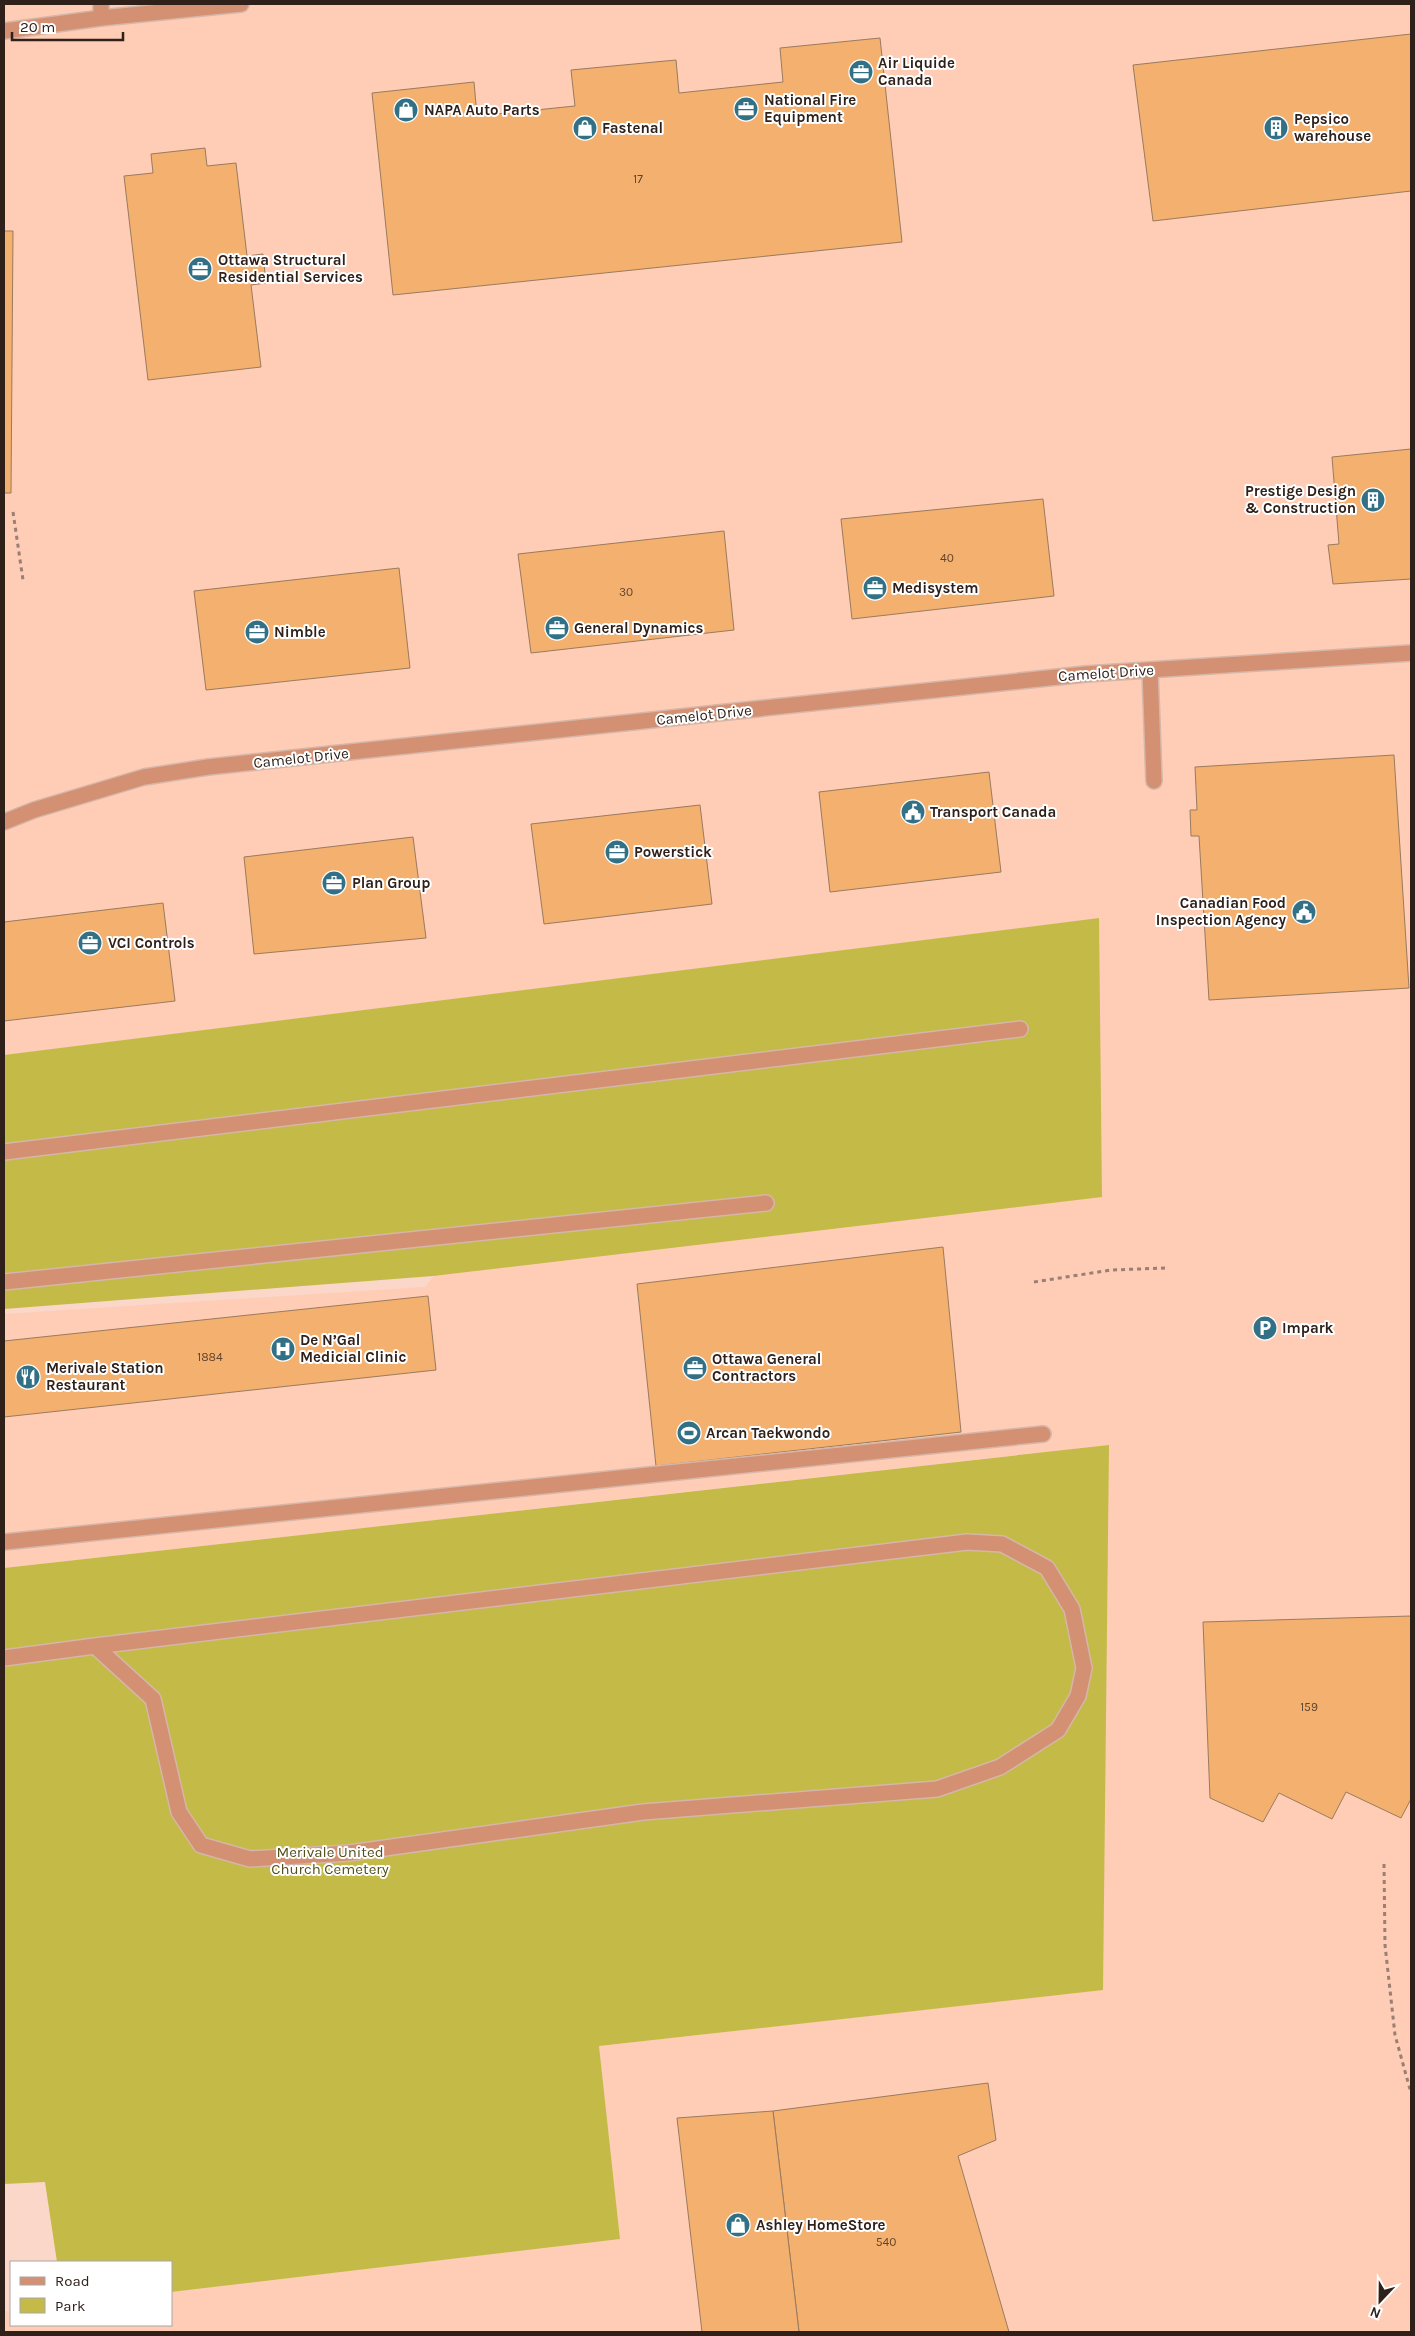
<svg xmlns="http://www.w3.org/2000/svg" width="1415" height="2336" font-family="Karla,sans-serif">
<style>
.built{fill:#ffccb6}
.green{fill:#c3ba48}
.building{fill:#f4b06e;stroke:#997b5e}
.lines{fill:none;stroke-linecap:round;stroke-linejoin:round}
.service-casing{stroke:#d5b6a8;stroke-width:18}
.minor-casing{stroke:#d5b6a8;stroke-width:18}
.tertiary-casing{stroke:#d5b6a8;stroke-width:18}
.path{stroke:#997f74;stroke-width:3;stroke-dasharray:4 4;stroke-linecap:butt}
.service{stroke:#d39073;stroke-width:15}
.minor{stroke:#d39073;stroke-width:15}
.tertiary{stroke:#d39073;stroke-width:15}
.labels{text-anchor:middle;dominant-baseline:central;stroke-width:4;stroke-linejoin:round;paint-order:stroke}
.number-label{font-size:12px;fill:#60442e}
.poi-label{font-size:15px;font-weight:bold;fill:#2f2019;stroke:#fff;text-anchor:start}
.street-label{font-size:15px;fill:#2f2019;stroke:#fff}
.park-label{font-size:15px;fill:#534f1d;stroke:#fff}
</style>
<rect width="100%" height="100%" fill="#fad7c8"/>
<!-- built -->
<polygon class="built" points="4,4 1411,4 1411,2332 4,2332 4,2311 11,2311 11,2325 171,2325 171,2292 620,2239 599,2046 1102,1990 1108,1445 4,1568 4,1314 425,1287 434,1276 1099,918 4,1055"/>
<!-- green -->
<g class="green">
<polygon points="1099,918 1102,1197 433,1276 4,1309 4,1055"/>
<polygon points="1109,1445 1103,1990 599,2046 620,2239 171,2292 171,2262 57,2262 45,2182 4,2184 4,1568"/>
</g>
<!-- building -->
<g class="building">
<polygon points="1411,34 1411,191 1153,221 1133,65"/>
<polygon points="880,38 902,242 393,295 372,93 474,82 477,116 575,106 571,70 676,60 679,93 783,82 780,48"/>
<polygon points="205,148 207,166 236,163 247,256 263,254 266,283 251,285 261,367 148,380 124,176 153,173 151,154"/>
<polygon points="4,231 13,231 11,493 4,493"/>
<polygon points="1411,449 1411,579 1333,584 1328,545 1339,544 1332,457"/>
<polygon points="1043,499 1054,596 852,619 841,519"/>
<polygon points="724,531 734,630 531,653 518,554"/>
<polygon points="399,568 410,668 206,690 194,591"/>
<polygon points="1394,755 1409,988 1209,1000 1199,836 1191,836 1190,810 1197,810 1195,767"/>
<polygon points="989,772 1001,872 830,892 819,792"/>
<polygon points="700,805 712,904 544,924 531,824"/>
<polygon points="413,837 426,938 254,954 244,857"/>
<polygon points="163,903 175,1001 4,1021 4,922"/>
<polygon points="943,1247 961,1432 656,1466 637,1284"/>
<polygon points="428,1296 436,1370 4,1417 4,1341"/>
<polygon points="1411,1616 1411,1799 1401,1818 1346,1792 1332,1819 1279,1793 1263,1822 1210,1798 1203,1622"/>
<polygon points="988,2083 996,2140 958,2156 1009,2332 799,2332 773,2111"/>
<polygon points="773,2111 799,2332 702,2332 677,2118"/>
</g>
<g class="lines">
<defs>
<g id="service">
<polyline points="101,4 101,18"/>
<polyline points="1150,670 1154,781"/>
<polyline points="4,1152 1020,1029"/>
<polyline points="4,1282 766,1203"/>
<polyline points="4,1542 1043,1434"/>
<polyline points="4,1658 95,1646 967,1542 1002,1544 1047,1568 1072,1609 1084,1668 1078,1696 1058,1730 1000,1767 937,1789 643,1812 349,1853 250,1859 201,1845 179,1812 153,1699 95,1646"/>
</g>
<polyline id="minor" points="4,31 101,18 241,4"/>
<polyline id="tertiary" points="4,822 34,810 144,777 208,767 1086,674 1411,653"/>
</defs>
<!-- service casing -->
<use href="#service" class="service-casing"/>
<!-- minor casing -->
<use href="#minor" class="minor-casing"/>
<!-- tertiary casing -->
<use href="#tertiary" class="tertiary-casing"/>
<!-- path -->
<g class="path">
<polyline points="13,512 23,580"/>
<polyline points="1034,1282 1111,1270 1165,1268"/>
<polyline points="1384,1864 1385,1945 1395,2035 1411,2093"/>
</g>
<!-- service -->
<use href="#service" class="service"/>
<!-- minor -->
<use href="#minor" class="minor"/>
<!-- tertiary -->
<use href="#tertiary" class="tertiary"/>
</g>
<!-- icons -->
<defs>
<symbol id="office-disc" viewBox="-11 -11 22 22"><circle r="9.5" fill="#327086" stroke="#fff"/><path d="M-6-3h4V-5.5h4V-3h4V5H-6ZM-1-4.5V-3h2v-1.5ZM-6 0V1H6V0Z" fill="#fff"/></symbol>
<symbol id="shop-disc" viewBox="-11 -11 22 22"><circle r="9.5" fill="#327086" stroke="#fff"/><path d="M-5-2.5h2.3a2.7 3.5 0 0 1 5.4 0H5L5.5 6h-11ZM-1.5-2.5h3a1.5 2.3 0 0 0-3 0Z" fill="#fff"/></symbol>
<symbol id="building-disc" viewBox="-11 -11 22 22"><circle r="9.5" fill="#327086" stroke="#fff"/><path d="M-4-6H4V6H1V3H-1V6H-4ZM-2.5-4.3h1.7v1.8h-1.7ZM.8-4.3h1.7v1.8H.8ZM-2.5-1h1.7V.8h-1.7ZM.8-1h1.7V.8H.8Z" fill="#fff"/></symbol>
<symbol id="civic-disc" viewBox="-11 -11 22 22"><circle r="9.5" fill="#327086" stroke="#fff"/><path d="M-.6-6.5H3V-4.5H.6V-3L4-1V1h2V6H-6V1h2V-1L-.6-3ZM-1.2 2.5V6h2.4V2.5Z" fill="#fff"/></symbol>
<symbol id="parking-disc" viewBox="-11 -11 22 22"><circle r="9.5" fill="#327086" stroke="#fff"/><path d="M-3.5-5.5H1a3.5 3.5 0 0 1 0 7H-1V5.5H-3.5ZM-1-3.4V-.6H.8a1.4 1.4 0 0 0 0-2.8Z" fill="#fff"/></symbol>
<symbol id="hospital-disc" viewBox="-11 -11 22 22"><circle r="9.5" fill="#327086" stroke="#fff"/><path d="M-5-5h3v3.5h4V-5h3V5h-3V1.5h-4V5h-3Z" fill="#fff"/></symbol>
<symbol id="restaurant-disc" viewBox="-11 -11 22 22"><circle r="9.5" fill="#327086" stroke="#fff"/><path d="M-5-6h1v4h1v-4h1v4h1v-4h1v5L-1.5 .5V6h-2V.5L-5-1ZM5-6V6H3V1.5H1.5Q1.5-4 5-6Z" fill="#fff"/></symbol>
<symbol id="stadium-disc" viewBox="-11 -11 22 22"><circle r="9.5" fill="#327086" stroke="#fff"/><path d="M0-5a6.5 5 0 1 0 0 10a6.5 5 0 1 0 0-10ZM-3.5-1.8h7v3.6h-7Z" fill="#fff"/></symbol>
</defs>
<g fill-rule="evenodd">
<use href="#office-disc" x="847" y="58" width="28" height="28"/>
<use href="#office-disc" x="732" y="95" width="28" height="28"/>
<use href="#shop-disc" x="392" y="96" width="28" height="28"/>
<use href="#shop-disc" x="571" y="114" width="28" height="28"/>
<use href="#building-disc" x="1262" y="114" width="28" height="28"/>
<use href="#office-disc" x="186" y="255" width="28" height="28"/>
<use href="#building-disc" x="1359" y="486" width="28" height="28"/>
<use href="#office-disc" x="861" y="574" width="28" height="28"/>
<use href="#office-disc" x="543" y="614" width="28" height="28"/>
<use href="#office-disc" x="243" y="618" width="28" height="28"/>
<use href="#civic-disc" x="899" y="798" width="28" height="28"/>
<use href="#office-disc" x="603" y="838" width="28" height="28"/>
<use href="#office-disc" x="320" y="869" width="28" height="28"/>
<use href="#civic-disc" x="1290" y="898" width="28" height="28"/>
<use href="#office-disc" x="76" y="929" width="28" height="28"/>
<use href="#parking-disc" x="1251" y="1314" width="28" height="28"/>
<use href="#hospital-disc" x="269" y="1335" width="28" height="28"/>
<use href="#office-disc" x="681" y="1354" width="28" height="28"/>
<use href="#restaurant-disc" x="14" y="1363" width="28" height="28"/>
<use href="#stadium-disc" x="675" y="1419" width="28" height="28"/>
<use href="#shop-disc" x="724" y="2211" width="28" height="28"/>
</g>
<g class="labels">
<!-- number labels -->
<g class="number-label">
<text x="638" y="179">17</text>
<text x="947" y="558">40</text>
<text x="626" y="592">30</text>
<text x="210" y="1357">1884</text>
<text x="1309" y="1707">159</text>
<text x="886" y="2242">540</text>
</g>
<!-- poi labels -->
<g class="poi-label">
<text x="878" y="63">Air Liquide<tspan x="878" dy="17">Canada</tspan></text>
<text x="764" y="100">National Fire<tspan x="764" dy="17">Equipment</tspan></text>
<text x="424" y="110">NAPA Auto Parts</text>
<text x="1294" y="119">Pepsico<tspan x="1294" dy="17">warehouse</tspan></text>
<text x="602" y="128">Fastenal</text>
<text x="218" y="260">Ottawa Structural<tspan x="218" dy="17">Residential Services</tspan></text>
<text x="1356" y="491" text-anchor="end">Prestige Design<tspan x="1356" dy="17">&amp; Construction</tspan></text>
<text x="892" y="588">Medisystem</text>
<text x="574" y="628">General Dynamics</text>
<text x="274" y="632">Nimble</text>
<text x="930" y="812">Transport Canada</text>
<text x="634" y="852">Powerstick</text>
<text x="352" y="883">Plan Group</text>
<text x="1286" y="903" text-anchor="end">Canadian Food<tspan x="1286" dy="17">Inspection Agency</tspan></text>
<text x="108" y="943">VCI Controls</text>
<text x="1282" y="1328">Impark</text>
<text x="300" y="1340">De N’Gal<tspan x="300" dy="17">Medicial Clinic</tspan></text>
<text x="712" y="1359">Ottawa General<tspan x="712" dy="17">Contractors</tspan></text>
<text x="46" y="1368">Merivale Station<tspan x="46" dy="17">Restaurant</tspan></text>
<text x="706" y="1433">Arcan Taekwondo</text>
<text x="756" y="2225">Ashley HomeStore</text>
</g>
<!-- street labels -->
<g class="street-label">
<text transform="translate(1106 673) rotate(-4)">Camelot Drive</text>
<text transform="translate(704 715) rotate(-6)">Camelot Drive</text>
<text transform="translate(301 758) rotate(-6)">Camelot Drive</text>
</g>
<!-- park labels -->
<g class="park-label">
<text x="330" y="1852">Merivale United<tspan x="330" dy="17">Church Cemetery</tspan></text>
</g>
</g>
<!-- border -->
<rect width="1415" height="2336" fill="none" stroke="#2f2019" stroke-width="10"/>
<!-- legend -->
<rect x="10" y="2261" width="162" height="65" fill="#ffffff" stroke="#aca6a3"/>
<rect x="20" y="2277" width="25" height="8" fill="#d39073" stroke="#aca6a3"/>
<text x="55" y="2286" font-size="15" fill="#2f2019">Road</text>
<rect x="20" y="2298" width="25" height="15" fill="#c3ba48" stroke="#aca6a3"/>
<text x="55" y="2311" font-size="15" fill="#2f2019">Park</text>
<!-- north arrow -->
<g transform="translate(1380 2301) rotate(202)" stroke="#ffffff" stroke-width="4" paint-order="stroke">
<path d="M0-4L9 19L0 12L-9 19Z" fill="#2f2019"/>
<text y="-8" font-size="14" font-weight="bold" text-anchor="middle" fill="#2f2019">N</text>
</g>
<!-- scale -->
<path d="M12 32v8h111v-8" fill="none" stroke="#2f2019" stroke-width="2.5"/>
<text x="20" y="32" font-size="15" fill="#2f2019" stroke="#ffffff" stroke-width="4" paint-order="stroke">20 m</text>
</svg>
